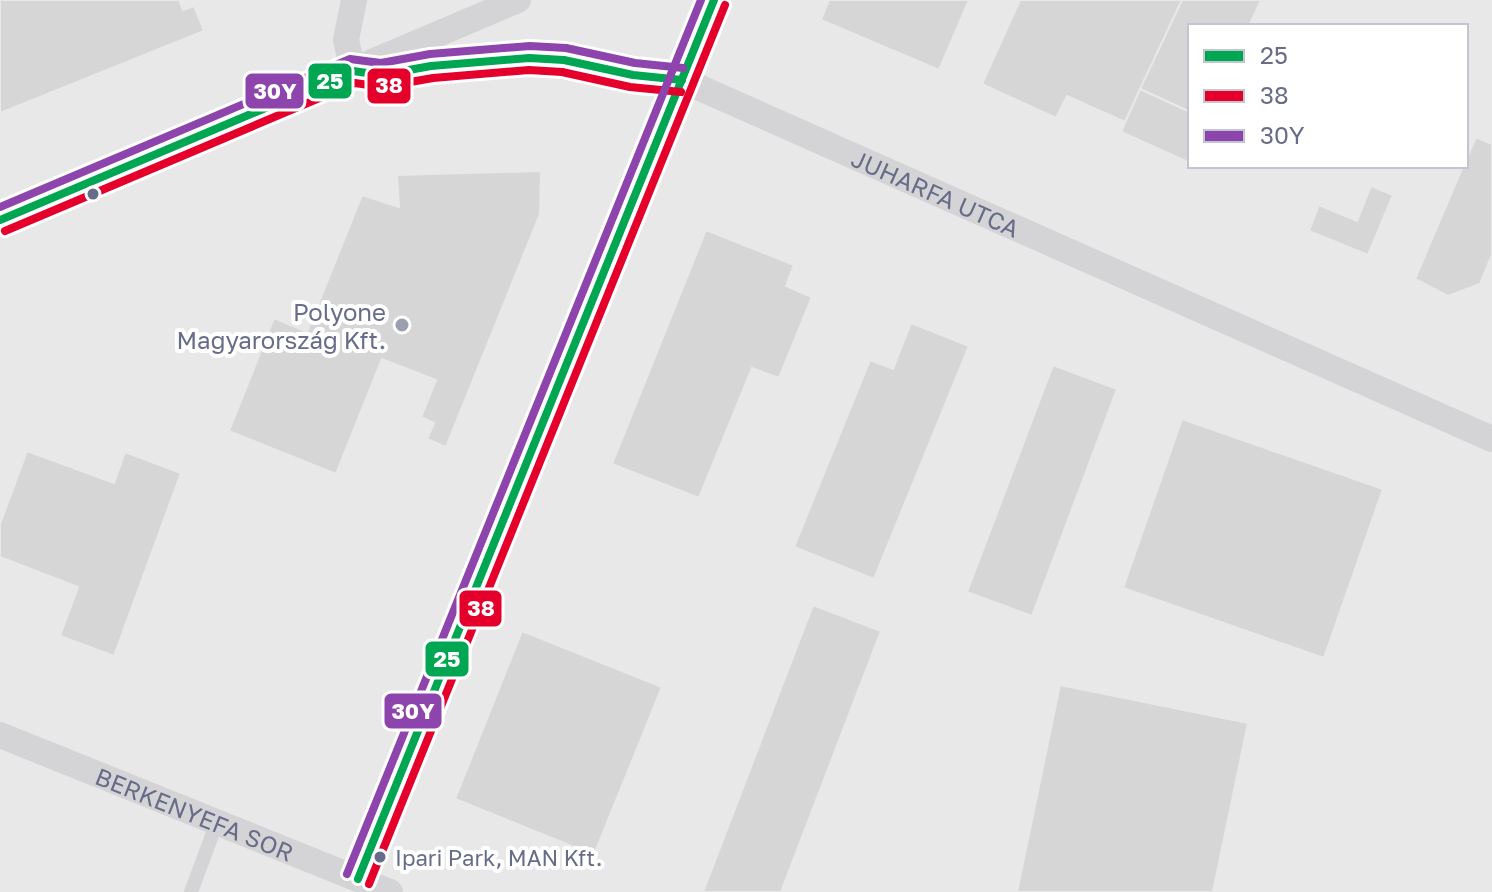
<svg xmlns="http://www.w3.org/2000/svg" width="1492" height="892" font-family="'Golos Text',sans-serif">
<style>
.built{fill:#e8e8e9;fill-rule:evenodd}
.building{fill:#d6d6d7;stroke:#e8e8e7;stroke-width:2}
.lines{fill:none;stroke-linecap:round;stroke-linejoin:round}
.lane{stroke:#d4d4d6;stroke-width:14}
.street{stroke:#d4d4d6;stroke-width:26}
.bus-1-casing{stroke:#fff;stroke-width:14}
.bus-2-casing{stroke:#fff;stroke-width:14}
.bus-3-casing{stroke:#fff;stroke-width:14}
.bus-1{stroke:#00a651;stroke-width:8}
.bus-2{stroke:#e4002b;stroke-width:8}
.bus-3{stroke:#8e44ad;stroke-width:8}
.bus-dot{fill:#676d88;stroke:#fff;stroke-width:3}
.poi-dot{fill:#9a9eaf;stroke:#fff;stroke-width:3}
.labels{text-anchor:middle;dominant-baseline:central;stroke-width:8;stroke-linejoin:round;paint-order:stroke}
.bus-label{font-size:22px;fill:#676d88;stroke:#fff;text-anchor:start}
.street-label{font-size:24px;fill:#676d88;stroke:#fff}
.poi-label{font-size:24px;fill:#676d88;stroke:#fff;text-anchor:end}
.line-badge{stroke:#fff;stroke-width:3}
.badge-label{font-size:22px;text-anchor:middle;font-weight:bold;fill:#fff}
</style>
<rect width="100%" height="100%" fill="#f8f8f7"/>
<!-- built -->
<path class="built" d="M0 0H1492V892H0ZM1190 26H1466V166H1190Z"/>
<!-- building -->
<g class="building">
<polygon points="0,0 179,0 183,10 194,6 204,31 0,113"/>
<polygon points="829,0 969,0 939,70 821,20"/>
<polygon points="1020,0 1182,0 1125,122 1067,96 1056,118 982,84"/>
<polygon points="1182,0 1261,0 1249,26 1190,26 1190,112 1140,89"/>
<polygon points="1140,89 1190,112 1190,163 1121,132"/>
<polygon points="1476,137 1492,144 1492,255 1480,284 1448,296 1415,279 1463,166 1466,166 1466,160"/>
<polygon points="541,171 540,214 446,447 427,439 434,423 421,417 436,380 382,359 336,474 229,431 274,318 307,332 362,195 399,207 397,175"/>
<polygon points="1371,186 1393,195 1368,255 1309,231 1319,205 1357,221"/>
<polygon points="706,230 794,265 786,286 812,297 779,378 752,368 699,498 612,464"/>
<polygon points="911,323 969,346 874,579 794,547 870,360 893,369"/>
<polygon points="1053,365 1117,389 1032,616 967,592"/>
<polygon points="1182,419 1383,489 1324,658 1123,588"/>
<polygon points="27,451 114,483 125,452 181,473 114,656 60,636 78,587 0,557 0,524"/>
<polygon points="813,605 881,631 781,892 703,892"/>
<polygon points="522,631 662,687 594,855 455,799"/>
<polygon points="1060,685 1248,723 1213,892 1017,892"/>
</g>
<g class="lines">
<!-- lane -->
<polyline class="lane" points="191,892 217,822"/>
<!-- street -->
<g class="street">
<path id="s1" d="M353 71 381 75 431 66 529 58 564 60 633 75 682 80 1492 439"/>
<polyline points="353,71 346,40 354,0"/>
<polyline points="0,220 518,0"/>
<path id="s2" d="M0 735 390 892"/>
<polyline points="358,879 714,0"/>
</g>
<defs>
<g id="bus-1">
<polyline points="0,220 353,71 381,75 431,66 529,58 564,60 633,75 682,80"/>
<polyline points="358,879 714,0"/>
</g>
<g id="bus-2">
<polyline points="5,231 355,83 382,87 433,78 529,70 562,72 630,87 681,92"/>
<polyline points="369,884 725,5"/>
</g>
<g id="bus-3">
<polyline points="0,207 350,59 381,63 430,54 530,46 566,48 635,63 683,68"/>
<polyline points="347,874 701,0"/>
</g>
</defs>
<!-- bus-1 casing -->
<use href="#bus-1" class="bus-1-casing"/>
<!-- bus-2 casing -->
<use href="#bus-2" class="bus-2-casing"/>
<!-- bus-3 casing -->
<use href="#bus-3" class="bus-3-casing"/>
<!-- bus-1 -->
<use href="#bus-1" class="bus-1"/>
<!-- bus-2 -->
<use href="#bus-2" class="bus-2"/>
<!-- bus-3 -->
<use href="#bus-3" class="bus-3"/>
</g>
<!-- markers -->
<g class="bus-dot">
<circle cx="93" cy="194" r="7"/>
<circle cx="380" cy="857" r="7"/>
</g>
<circle class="poi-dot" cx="402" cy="325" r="8"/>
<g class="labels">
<!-- bus labels -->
<g class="bus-label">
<text x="395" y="857">Ipari Park, MAN Kft.</text>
</g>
<!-- street labels -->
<g class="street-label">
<text stroke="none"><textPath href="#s1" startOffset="610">JUHARFA UTCA</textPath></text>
<text stroke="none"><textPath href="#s2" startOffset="210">BERKENYEFA SOR</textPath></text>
</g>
<!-- poi labels -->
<g class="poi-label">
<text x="386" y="311">Polyone<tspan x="386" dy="28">Magyarország Kft.</tspan></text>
</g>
</g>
<g class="line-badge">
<rect x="307" y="62" width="46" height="38" rx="8" fill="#00a651"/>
<rect x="366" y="67" width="46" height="38" rx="8" fill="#e4002b"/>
<rect x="244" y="72" width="61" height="38" rx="8" fill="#8e44ad"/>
<rect x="458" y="589" width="45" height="39" rx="8" fill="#e4002b"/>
<rect x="424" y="640" width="46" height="38" rx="8" fill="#00a651"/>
<rect x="383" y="692" width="60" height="38" rx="8" fill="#8e44ad"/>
</g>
<g class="badge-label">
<text x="330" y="89">25</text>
<text x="389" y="93">38</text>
<text x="275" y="99">30Y</text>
<text x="481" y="616">38</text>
<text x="447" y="667">25</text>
<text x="413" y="719">30Y</text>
</g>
<!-- legend -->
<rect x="1188" y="24" width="280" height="144" fill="#ffffff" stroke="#c2c5cf" stroke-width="2"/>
<rect x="1204" y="50" width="40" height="12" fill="#00a651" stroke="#c2c5cf" stroke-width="2"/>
<text x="1260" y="64" font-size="24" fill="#676d88">25</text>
<rect x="1204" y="90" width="40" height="12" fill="#e4002b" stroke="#c2c5cf" stroke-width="2"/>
<text x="1260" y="104" font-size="24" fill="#676d88">38</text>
<rect x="1204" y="130" width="40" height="12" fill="#8e44ad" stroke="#c2c5cf" stroke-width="2"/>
<text x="1260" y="144" font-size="24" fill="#676d88">30Y</text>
</svg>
